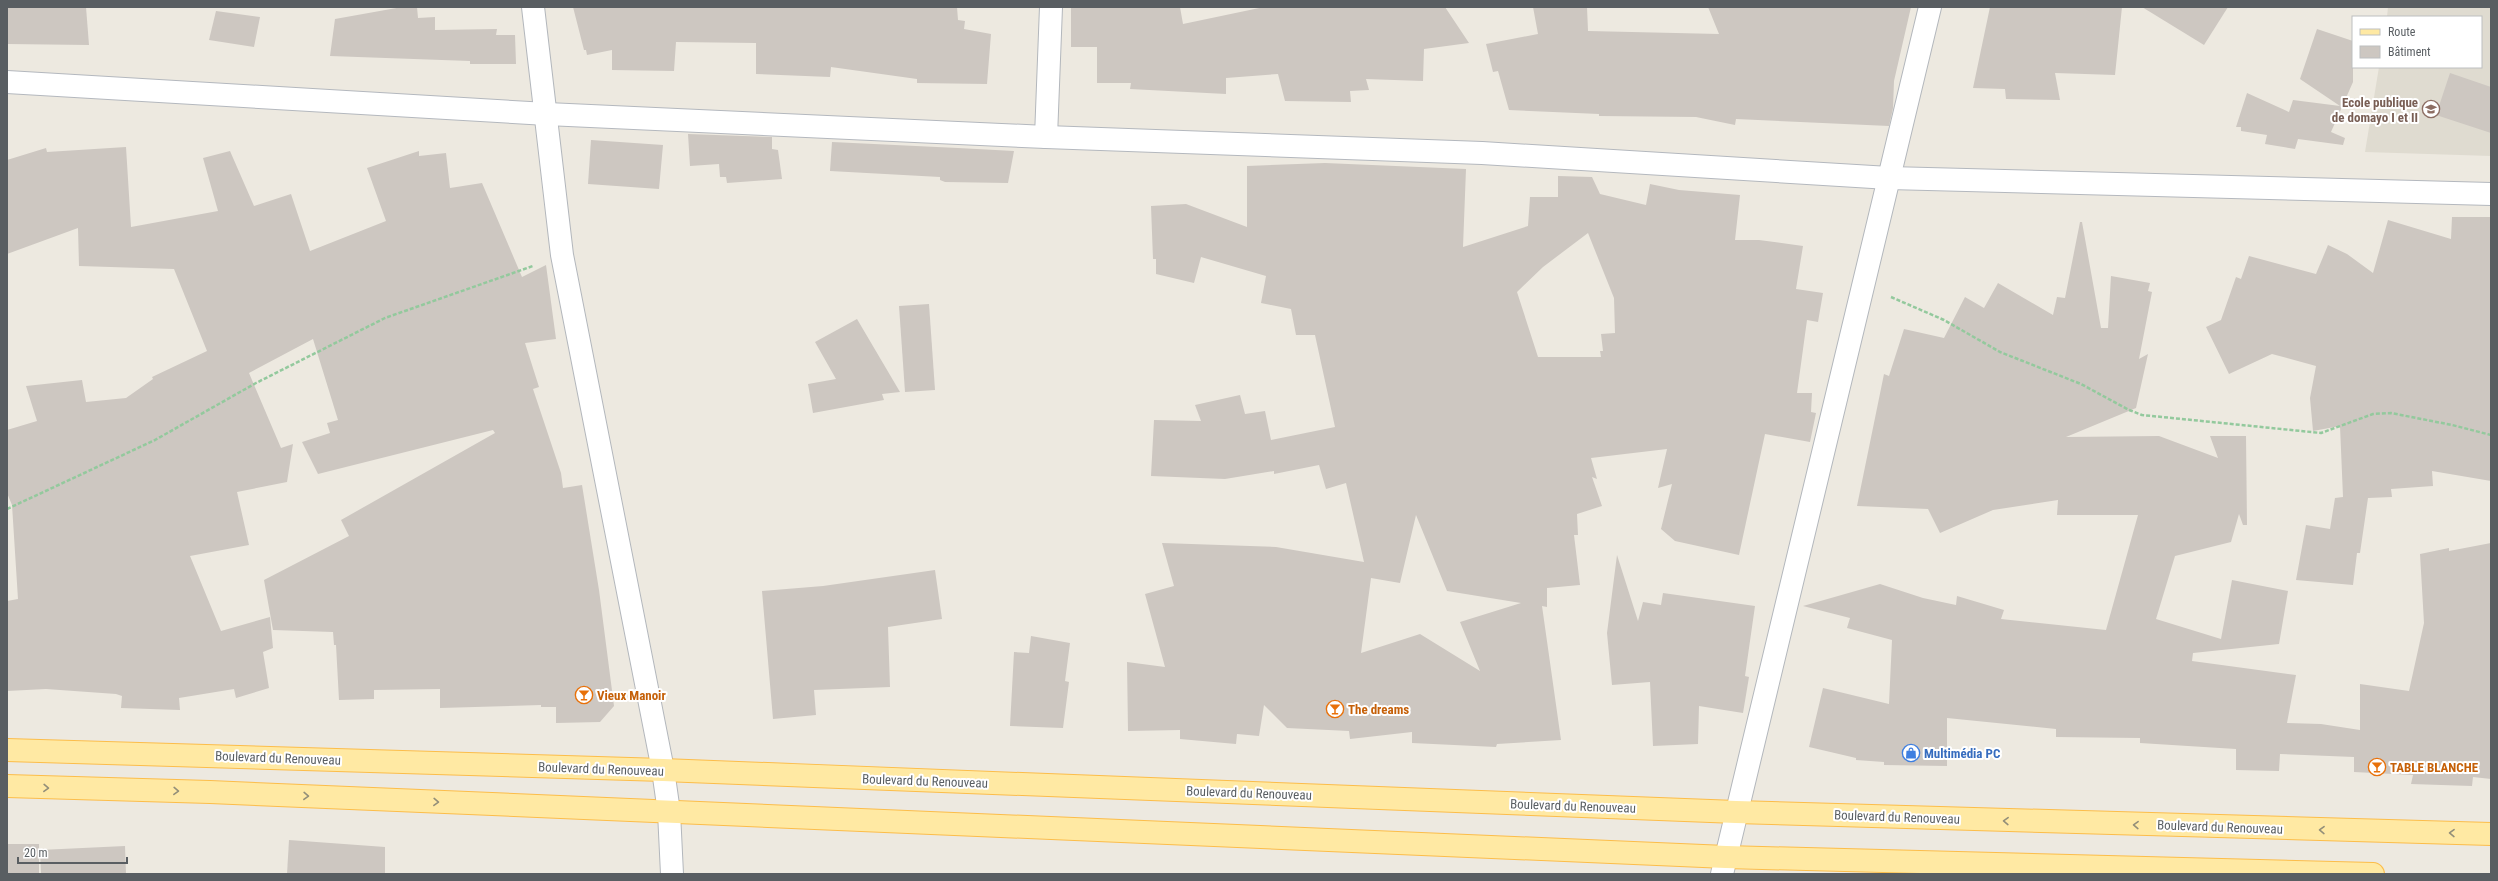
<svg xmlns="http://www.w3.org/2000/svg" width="2498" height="881" font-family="'Roboto Condensed',sans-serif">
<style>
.education{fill:#dfdbd0}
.building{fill:#cdc7c1;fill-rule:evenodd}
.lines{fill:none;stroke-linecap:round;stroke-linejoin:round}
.minor-casing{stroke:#b3b7bc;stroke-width:24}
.secondary-casing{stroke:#b4b8be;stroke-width:24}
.primary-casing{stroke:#fcbd4a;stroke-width:24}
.path{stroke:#93c99d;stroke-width:2.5;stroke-dasharray:4 2;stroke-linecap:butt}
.minor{stroke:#fff;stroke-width:22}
.secondary{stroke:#fff;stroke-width:22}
.primary{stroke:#ffe9a3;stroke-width:22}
.oneway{stroke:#938f79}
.labels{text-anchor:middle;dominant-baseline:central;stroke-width:4;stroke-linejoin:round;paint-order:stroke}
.education-label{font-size:13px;font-weight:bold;fill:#785e54;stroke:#fff;text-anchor:end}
.food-label{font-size:13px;font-weight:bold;fill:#c56008;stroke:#fff;text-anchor:start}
.shop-label{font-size:13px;font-weight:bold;fill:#366cbe;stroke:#fff;text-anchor:start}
.street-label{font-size:13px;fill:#595e62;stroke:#fff}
</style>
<rect width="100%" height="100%" fill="#ede9e0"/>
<!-- education -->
<polygon class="education" points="2388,7 2491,7 2491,156 2365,152 2379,67 2481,67 2481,17 2387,17"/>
<!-- building -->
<g class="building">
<polygon points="7,7 86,7 89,45 7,44"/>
<polygon points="402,7 417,7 418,18 435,17 435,30 497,29 496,35 515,35 516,64 470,64 470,61 330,56 335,19"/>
<polygon points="573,7 957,7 958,20 965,21 964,29 991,34 987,84 917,83 917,79 831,67 830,77 756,74 756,43 676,42 674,71 612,70 612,50 587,55 586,50 584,50"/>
<polygon points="1071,7 1180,7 1183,24 1264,7 1445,7 1469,43 1424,49 1423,81 1366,79 1369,90 1350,91 1351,102 1285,101 1278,74 1226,78 1226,94 1130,89 1131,83 1097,83 1097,47 1071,47"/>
<polygon points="1533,7 1587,7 1588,31 1719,34 1708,7 1911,7 1894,81 1893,108 1889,126 1736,119 1735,125 1696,117 1599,116 1599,114 1509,110 1498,71 1493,72 1486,44 1538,34"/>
<polygon points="1990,7 2122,7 2115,75 2055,73 2060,100 2006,99 2005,89 1973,88"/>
<polygon points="2142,7 2228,7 2204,45"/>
<polygon points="216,11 260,17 254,47 209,40"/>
<polygon points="2317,29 2353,41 2353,82 2331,132 2345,138 2343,145 2298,139 2295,149 2265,144 2267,135 2241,131 2241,127 2236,127 2247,93 2289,112 2293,100 2340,106 2300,79"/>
<polygon points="2450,73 2491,87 2491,133 2436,115"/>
<polygon points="688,134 772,137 772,149 778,150 782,179 727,183 726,177 720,177 719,164 690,166"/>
<polygon points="591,140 663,145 659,189 588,184"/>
<polygon points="832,142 958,148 1014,151 1008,183 945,182 940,180 940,177 830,171"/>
<polygon points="126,147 131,227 218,211 203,158 230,151 254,206 291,194 310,251 386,221 367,168 419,151 419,156 446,153 450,188 482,183 522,277 546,265 556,339 525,343 539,387 533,389 561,473 563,488 582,485 599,590 614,706 600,722 556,723 556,707 541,707 541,705 440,708 440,689 374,690 374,699 339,700 336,645 334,645 333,632 273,630 264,580 349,536 341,520 495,433 493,430 318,474 302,442 330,433 327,423 338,420 313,339 249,373 281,448 293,444 287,482 237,492 249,545 190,556 221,631 270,617 273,648 263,652 269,688 236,698 234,689 179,698 180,710 121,708 122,696 116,694 46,689 7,691 7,601 18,599 12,505 7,493 7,430 37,421 26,386 82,380 86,402 126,398 153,379 152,377 207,351 174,269 79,266 78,228 7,254 7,160 46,148 47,152"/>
<path d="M1325 163 1466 169 1463 247 1528 226 1530 197H1558V176L1592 177 1600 194 1646 205 1650 184 1679 190 1740 195 1735 240H1759L1803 246 1796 289 1823 293 1818 322 1807 320 1797 393H1812L1811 412 1816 413 1810 442 1765 434 1739 555 1675 541 1661 529 1672 484 1658 488 1667 449 1591 458 1597 479 1592 477 1602 506 1577 514 1578 535H1574L1580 585 1547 588V607L1542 606 1561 740 1497 744 1496 747 1412 743V732L1350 739 1349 731 1287 728 1264 705 1259 736 1237 734 1236 744 1180 739V730L1128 731 1127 662 1165 667 1145 594 1174 586 1162 543 1276 547 1364 562 1346 483 1326 489 1319 465 1274 474V471L1225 479 1151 476 1154 420 1201 421 1195 405 1240 395 1245 414 1265 411 1271 440 1335 427 1315 335H1296L1291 309 1261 303 1266 276 1201 257 1194 283 1156 274V259H1153L1151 206 1186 204 1247 227V166ZM1588 233 1614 298 1615 333 1601 334 1603 351H1600L1601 357H1538L1517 292 1543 267ZM1416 515 1447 591 1521 603 1460 622 1480 671 1420 634 1361 653 1371 578 1400 583Z"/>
<polygon points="2452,217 2491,217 2491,481 2432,471 2433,486 2391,489 2392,497 2368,498 2360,553 2357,553 2353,585 2296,580 2306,525 2330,529 2335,498 2343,497 2340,426 2313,431 2310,398 2316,366 2272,354 2229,374 2206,327 2221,320 2236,277 2241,279 2249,256 2316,274 2328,245 2347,254 2373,273 2388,220 2451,239"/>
<polygon points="2080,222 2082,222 2101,328 2108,328 2111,276 2150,283 2148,291 2152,292 2139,359 2148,354 2136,408 2066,437 2159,436 2218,458 2210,436 2246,436 2247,525 2243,525 2239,514 2231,542 2175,556 2156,619 2221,639 2232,580 2288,591 2279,644 2193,653 2192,661 2296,675 2287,723 2321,724 2360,730 2360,684 2409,691 2424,623 2420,554 2449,548 2449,551 2491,543 2491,779 2473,777 2472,786 2411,784 2413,775 2354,772 2354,757 2280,754 2279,771 2236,770 2236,749 2140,743 2140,738 2056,737 2056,729 1947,718 1947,766 1884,765 1884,762 1856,760 1856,758 1809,747 1823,688 1889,704 1892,640 1847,628 1850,618 1803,606 1880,584 1923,598 1956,605 1957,596 2004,610 2001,619 2106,630 2138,515 2057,515 2058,500 1993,510 1940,533 1928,509 1857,506 1884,374 1889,376 1904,329 1944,338 1965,297 1984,308 1998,283 2053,315 2057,297 2065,298"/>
<polygon points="929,304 935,390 905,392 899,306"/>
<polygon points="857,319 900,392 882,394 884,400 813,413 808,384 836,379 815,342"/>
<polygon points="1617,555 1638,621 1643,602 1661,605 1663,593 1755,606 1745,676 1749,677 1743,713 1699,706 1698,744 1653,746 1650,682 1612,685 1607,633"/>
<polygon points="935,570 942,619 888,627 890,687 814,690 816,715 773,719 762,591 823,586"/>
<polygon points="1031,636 1070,643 1065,681 1069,682 1063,728 1010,726 1014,652 1029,653"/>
<polygon points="289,840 385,847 385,874 287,874"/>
<rect x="7" y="844" width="32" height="30"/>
<polygon points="125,846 126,874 41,874 40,850"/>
</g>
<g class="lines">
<defs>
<g id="minor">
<polyline points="533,7 562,255 663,770 669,812 672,874"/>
<polyline points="1046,137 1051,7"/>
<polyline points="1722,874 1930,7"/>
</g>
<polyline id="secondary" points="7,82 547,114 1046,137 1482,153 1889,178 2491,194"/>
<g id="primary">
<polyline points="7,750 663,770 1736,812 2491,834"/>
<polyline points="7,786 210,792 1726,857 2373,874"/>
</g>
</defs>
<!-- minor casing -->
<use href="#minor" class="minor-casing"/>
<!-- secondary casing -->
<use href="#secondary" class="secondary-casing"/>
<!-- primary casing -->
<use href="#primary" class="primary-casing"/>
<!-- path -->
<g class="path">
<polyline points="1891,297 1944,320 2000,352 2081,384 2129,410 2142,415 2321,433 2373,414 2391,413 2452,425 2491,435"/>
<polyline points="7,509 155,440 256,383 385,318 533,266"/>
</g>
<!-- minor -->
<use href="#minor" class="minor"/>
<!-- secondary -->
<use href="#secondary" class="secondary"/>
<!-- primary -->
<use href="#primary" class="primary"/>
</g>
<!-- one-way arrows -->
<defs><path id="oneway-chevron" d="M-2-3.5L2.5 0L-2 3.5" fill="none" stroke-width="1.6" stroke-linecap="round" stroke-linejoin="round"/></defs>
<g class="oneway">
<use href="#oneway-chevron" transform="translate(46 788) rotate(2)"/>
<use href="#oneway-chevron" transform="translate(176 791) rotate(2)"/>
<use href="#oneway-chevron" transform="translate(306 796) rotate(2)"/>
<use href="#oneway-chevron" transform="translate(436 802) rotate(2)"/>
<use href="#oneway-chevron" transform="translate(2006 821) rotate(-178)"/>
<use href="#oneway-chevron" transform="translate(2136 825) rotate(-178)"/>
<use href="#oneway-chevron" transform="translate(2322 830) rotate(-179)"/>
<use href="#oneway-chevron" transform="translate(2452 833) rotate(-179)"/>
</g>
<!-- icons -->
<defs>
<symbol id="school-ring" viewBox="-11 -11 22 22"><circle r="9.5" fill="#fff" stroke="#8d6e63" stroke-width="1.5"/><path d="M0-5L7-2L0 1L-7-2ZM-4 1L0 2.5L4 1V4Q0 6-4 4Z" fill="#8d6e63"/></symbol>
<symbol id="bar-ring" viewBox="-11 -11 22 22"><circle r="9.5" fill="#fff" stroke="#e8710a" stroke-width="1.5"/><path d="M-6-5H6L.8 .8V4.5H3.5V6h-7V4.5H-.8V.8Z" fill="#e8710a"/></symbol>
<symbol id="shop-ring" viewBox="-11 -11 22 22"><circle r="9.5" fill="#fff" stroke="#3f7fe0" stroke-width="1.5"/><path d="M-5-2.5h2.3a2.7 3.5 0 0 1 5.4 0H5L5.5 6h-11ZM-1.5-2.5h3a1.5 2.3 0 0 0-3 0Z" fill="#3f7fe0"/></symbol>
</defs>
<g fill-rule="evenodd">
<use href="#school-ring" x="2421" y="99" width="20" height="20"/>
<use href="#bar-ring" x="574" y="685" width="20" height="20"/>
<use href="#bar-ring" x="1325" y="699" width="20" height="20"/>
<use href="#shop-ring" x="1901" y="743" width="20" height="20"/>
<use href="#bar-ring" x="2367" y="757" width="20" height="20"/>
</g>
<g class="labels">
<!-- education labels -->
<g class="education-label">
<text x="2418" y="102">Ecole publique<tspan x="2418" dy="15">de domayo I et II</tspan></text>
</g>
<!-- food labels -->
<g class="food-label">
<text x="597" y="695">Vieux Manoir</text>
<text x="1348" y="709">The dreams</text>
<text x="2390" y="767">TABLE BLANCHE</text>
</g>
<!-- shop labels -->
<g class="shop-label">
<text x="1924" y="753">Multimédia PC</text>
</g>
<!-- street labels -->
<g class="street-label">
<text transform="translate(278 758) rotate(2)">Boulevard du Renouveau</text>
<text transform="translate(601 769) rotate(2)">Boulevard du Renouveau</text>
<text transform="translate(925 781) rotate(2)">Boulevard du Renouveau</text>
<text transform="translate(1249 793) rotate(2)">Boulevard du Renouveau</text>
<text transform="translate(1573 806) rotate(2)">Boulevard du Renouveau</text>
<text transform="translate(1897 817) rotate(2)">Boulevard du Renouveau</text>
<text transform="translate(2220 827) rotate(2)">Boulevard du Renouveau</text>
</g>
</g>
<!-- border -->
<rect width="2498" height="881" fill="none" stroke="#595e62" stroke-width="16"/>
<!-- legend -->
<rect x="2352" y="16" width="130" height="52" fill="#ffffff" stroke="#bdbfc0"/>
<rect x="2360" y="29" width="20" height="6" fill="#ffe9a3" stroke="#bdbfc0"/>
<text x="2388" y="36" font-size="12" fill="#595e62">Route</text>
<rect x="2360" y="46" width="20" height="12" fill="#cdc7c1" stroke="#bdbfc0"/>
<text x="2388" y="56" font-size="12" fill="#595e62">Bâtiment</text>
<!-- scale -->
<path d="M18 857v6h109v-6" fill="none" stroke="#595e62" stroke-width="2"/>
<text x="24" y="857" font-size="12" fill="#595e62" stroke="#ffffff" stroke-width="3" paint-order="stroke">20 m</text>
</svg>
